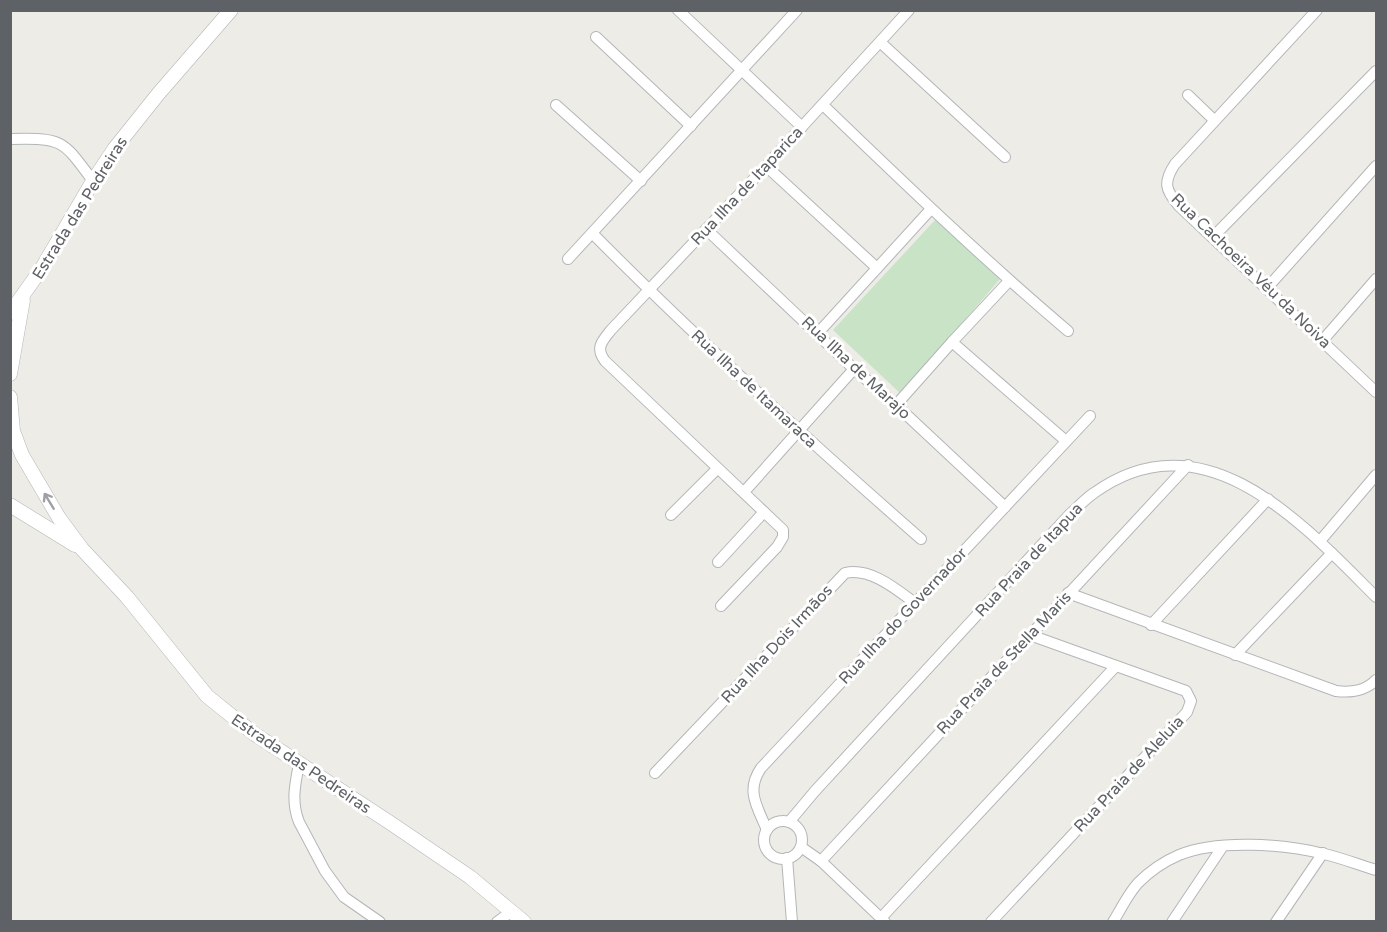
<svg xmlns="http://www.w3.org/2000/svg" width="1387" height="932" font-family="'Varela Round',sans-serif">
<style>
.green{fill:#c8e3c6}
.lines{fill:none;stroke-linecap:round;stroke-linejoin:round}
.minor-casing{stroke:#b3b6b9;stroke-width:12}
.tertiary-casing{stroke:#b3b6b9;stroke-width:15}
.minor{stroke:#fff;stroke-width:10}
.tertiary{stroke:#fff;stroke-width:14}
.oneway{stroke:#9ea0a3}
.labels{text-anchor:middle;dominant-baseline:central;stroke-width:6;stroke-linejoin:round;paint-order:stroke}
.street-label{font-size:16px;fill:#5e6165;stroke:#fff}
</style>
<rect width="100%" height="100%" fill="#eeece6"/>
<!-- green -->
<polygon class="green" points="937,218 1000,279 901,394 833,330"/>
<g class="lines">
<defs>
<g id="minor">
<polyline points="678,10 802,127"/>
<path d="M1317 10 1175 164C1163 182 1165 190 1179 206L1376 392"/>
<polyline points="596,37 691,126"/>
<polyline points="880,42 1005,157"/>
<polyline points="1188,95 1214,120"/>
<polyline points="556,105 641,181"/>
<path d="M823 105C903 182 983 259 1068 331"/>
<path d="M10 139C63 138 62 139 93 181"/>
<polyline points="766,166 877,268"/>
<polyline points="706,229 854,369 896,405 1005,507"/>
<path d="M593 234C698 340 808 440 921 539"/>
<polyline points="1213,237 1376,71"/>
<polyline points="568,259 797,10"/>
<polyline points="1267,288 1376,166"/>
<polyline points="818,333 931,209"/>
<polyline points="1323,340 1376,279"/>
<polyline points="952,342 1066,441"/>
<polyline points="896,405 952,342 1009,281"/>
<polyline points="744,492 854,369"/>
<polyline points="671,515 717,469"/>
<polyline points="1320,541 1376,475"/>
<polyline points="718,562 764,512"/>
<path d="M1068 593 1336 691C1352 693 1365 691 1376 680"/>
<path d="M721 606 777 547 783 537V530L605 361C595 348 602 341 611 330L766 166 909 10"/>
<polyline points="1151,625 1268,499"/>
<polyline points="1235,655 1332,553"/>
<path d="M299 764C295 784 291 802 299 822L325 871 344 897 380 922"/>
<path d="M655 773 845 573C870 567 896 589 915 603"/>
<circle cx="783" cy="840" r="19"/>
<path d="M789 822 815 791 1070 514C1078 507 1085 499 1094 493 1204 414 1302 523 1376 597"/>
<path d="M767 830C758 808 745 791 761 768L1090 416"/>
<polyline points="801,847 821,861 885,922"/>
<polyline points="787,858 792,922"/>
<polyline points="821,861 1188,465"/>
<polyline points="881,918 1116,666"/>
<polyline points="497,922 512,911"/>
<polyline points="991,922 1187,712 1191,701 1186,691 1030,635"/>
<path d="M1113 922C1121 909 1128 894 1138 883 1149 872 1165 861 1179 855 1218 839 1284 844 1324 854 1342 858 1359 865 1376 870"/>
<polyline points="1172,922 1223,846"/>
<polyline points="1276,922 1323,853"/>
</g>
<g id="tertiary">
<polyline points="10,313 42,268 93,181 115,148 159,93 231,10"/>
<polyline points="10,374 23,300"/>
<polyline points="10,397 13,431 22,455 59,518 82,549 127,597 207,696 253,733 392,824 470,877 524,922"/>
<polyline points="10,505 75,545"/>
</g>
</defs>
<!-- minor casing -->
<use href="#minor" class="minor-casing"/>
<!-- tertiary casing -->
<use href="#tertiary" class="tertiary-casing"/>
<!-- minor -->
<use href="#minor" class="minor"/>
<!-- tertiary -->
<use href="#tertiary" class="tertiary"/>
</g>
<!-- one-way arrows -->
<defs><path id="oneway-shaft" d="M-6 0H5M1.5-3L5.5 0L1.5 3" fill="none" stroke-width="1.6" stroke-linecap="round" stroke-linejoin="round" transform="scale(1.5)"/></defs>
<use class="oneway" href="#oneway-shaft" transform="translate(49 501) rotate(-121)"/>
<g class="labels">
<!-- street labels -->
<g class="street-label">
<text transform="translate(747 186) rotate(-47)">Rua Ilha de Itaparica</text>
<text transform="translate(80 208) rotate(-58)">Estrada das Pedreiras</text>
<text transform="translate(1251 271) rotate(44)">Rua Cachoeira Véu da Noiva</text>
<text transform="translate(856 368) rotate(43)">Rua Ilha de Marajo</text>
<text transform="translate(754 389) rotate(43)">Rua Ilha de Itamaraca</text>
<text transform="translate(1029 560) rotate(-47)">Rua Praia de Itapua</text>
<text transform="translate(903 616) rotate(-47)">Rua Ilha do Governador</text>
<text transform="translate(777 644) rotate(-47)">Rua Ilha Dois Irmãos</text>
<text transform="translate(1004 663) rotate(-47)">Rua Praia de Stella Maris</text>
<text transform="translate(301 764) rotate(34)">Estrada das Pedreiras</text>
<text transform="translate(1129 774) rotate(-47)">Rua Praia de Aleluia</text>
</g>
</g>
<!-- border -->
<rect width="1387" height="932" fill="none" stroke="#5e6165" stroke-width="24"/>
</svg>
